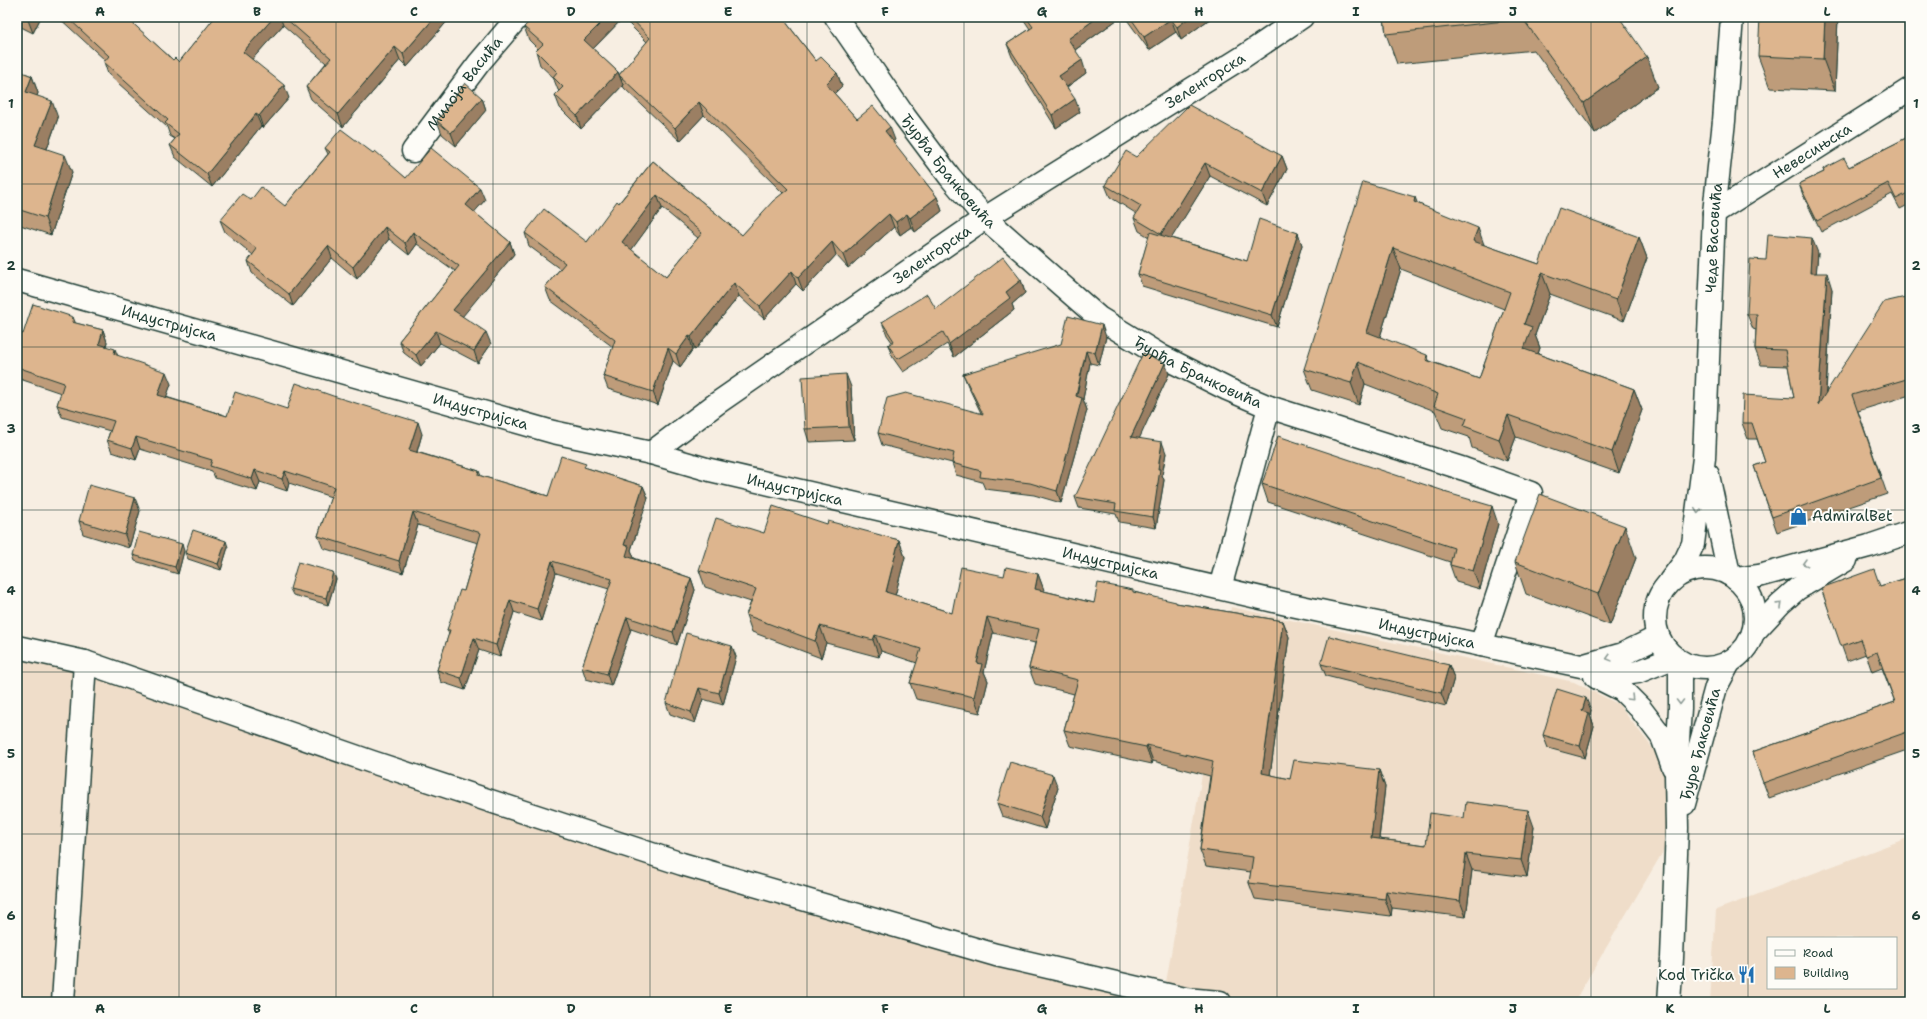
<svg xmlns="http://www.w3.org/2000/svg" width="1927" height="1019" font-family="'Shantell Sans',sans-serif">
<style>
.built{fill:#efddc9;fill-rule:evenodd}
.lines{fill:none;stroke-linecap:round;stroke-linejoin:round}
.minor-casing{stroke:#1f3d34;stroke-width:25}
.minor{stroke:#fdfcf7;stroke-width:22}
.wall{fill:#be9c7a;stroke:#1f3d34;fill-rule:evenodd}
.shaded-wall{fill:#9b7f63;stroke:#1f3d34}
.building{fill:#ddb58e;stroke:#1f3d34;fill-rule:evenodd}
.oneway{stroke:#8e9c96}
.grid{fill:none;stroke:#1f3d34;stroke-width:1;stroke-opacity:0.55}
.labels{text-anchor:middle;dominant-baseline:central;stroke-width:4;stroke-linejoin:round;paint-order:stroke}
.street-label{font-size:15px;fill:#1f3d34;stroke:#fdfcf7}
.poi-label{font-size:15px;fill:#1f3d34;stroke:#fdfcf7;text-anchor:start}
.neatline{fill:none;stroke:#1f3d34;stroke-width:1.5}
.grid-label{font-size:13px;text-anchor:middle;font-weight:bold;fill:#1f3d34}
</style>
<rect width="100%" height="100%" fill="#f7eee2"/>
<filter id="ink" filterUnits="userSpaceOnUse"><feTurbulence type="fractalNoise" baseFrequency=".025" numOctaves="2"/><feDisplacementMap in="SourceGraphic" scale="8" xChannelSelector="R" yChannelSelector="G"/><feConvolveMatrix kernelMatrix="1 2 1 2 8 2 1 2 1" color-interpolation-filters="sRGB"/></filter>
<g filter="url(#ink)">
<!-- built -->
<g class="built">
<polygon points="1231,607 1574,682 1618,704 1662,760 1677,828 1574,1002 1256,1002 1220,999 1246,1002 17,1002 17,650 387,766 1164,994"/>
<path d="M1910 837V1002H1710L1716 910ZM1768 938H1896V988H1768Z"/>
</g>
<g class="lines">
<defs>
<g id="minor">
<path id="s1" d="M836 17 905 117 950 177 985 218 1099 318 1161 356 1227 389 1269 407 1464 469 1531 493 1481 645"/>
<path id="s2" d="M413 151 479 63 518 17"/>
<path id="s3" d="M1714 213 1910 89"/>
<path id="s4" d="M17 280 553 432 651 453 710 470 1287 604 1581 666 1623 654 1658 637"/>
<path id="s5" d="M651 453 716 404 985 218 1243 57 1302 17"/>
<polyline points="1708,475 1729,574"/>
<circle cx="1705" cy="618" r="50"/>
<polyline points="1736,579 1759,576 1869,546 1910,532"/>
<path id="s6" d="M1670 581 1685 561 1693 544 1704 458 1714 213 1724 121 1732 17"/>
<polyline points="1220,588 1269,407"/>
<polyline points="1753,633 1780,604 1797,589 1846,560"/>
<polyline points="17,647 85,662 372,762 682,864 996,955 1185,999 1220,1002"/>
<polyline points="1595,676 1598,678 1638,672 1673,658"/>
<polyline points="1598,678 1622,690 1640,708 1662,737 1673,767"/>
<path id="s7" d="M1684 804 1716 687 1729 663"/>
<polyline points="63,1002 85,662"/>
<polyline points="1669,1002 1672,958 1677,828 1676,774 1680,708 1680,663"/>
</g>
</defs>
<!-- minor casing -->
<use href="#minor" class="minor-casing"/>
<!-- minor -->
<use href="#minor" class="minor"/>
</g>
<!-- wall -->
<g class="wall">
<polygon points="17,17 41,17 33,33 17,25"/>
<polygon points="58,17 135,17 131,22 173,60 179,62 213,20 210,17 451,17 407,67 400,60 343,127 311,99 306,87 326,63 283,25 252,59 289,98 263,128 261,126 212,187 175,157 170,145 175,139 170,136 167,127 108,74 104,62 105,60"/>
<path d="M534 17H782L816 61 837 73 842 86 834 93 857 119 895 140 893 142 937 197 942 211 915 232 911 227 900 235 894 227 848 268 836 255 803 291 796 284 764 319 739 296 695 350 693 349 680 367 673 361 658 405 608 389 603 376 613 347 550 300 545 287 560 269 529 246 525 233 587 242 653 161 742 235 783 193 704 115 680 141 624 88 619 75 647 42 623 18 593 49 618 72 623 85 581 129 560 108 555 95 559 91 558 90 553 77 540 65 536 51 538 49 529 40 524 27ZM662 208 698 238 666 277 631 250Z"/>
<polygon points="1022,17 1121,17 1075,50 1086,73 1067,87 1080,112 1056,128 1012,57 1007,44 1030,29"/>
<polygon points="1125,17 1211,17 1211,18 1181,40 1176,32 1149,50"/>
<polygon points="1384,17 1619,17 1658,87 1595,133 1534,50 1397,64 1386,34"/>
<polygon points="1838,17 1835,91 1770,88 1758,56"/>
<polygon points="17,70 32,76 38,93 37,96 58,118 47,149 72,172 51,235 17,224"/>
<polygon points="482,98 486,110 456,146 442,134 437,121"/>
<polygon points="1910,136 1910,204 1900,209 1892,194 1821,232 1803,195 1799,184 1824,172 1823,169 1849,167"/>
<polygon points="325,148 373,153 406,178 485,200 474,212 510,242 514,254 462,316 491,344 478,363 440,343 421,366 404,353 399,341 455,271 417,244 409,255 389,239 357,279 332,258 293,306 252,273 248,261 253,255 225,232 220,220 251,200 285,206 328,154"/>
<polygon points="1282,156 1287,169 1267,206 1210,176 1171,238 1247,261 1298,233 1302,245 1277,327 1142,286 1138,274 1149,237 1139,231 1134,218 1137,214 1110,197 1105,185 1136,157"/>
<path d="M1418 203 1484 245 1539 264 1639 237 1647 258 1624 321 1550 294 1535 335 1540 348 1538 354 1634 389 1642 410 1619 473 1516 437 1507 461 1472 448 1469 437 1442 428 1435 411 1365 384 1359 405 1312 390 1304 369ZM1401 269 1504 309 1479 379 1430 361 1380 337Z"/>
<polygon points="1818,253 1816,273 1832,289 1826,394 1910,296 1910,395 1858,411 1887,494 1777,532 1754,466 1765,462 1757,439 1748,439 1742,423 1794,398 1788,366 1761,365 1755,349 1756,330 1753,329 1747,314 1766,260"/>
<polygon points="1021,280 1025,293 1012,304 1014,310 954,357 947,344 903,372 893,358 888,345 892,342 887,335 882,322 936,309"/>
<polygon points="75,323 103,330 107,342 106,346 118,356 171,384 166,397 227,416 287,409 422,434 417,452 479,471 481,476 548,496 587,468 643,486 648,498 631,550 634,558 691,578 695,590 677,645 631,629 611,686 586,679 582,667 609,589 556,573 541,621 514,612 500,657 479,650 465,690 441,682 437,670 449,634 447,630 464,591 478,543 418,525 403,573 323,548 318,536 331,497 289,483 287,491 260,482 257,491 215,478 212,471 140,449 136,460 112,452 107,440 110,431 62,417 57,405 61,393 17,378 17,332 23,334"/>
<polygon points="1106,337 1099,365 1090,363 1083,399 1087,410 1061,503 1034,495 985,489 982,482 956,475 952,463 882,445 878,433 981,413 968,386 963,374"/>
<polygon points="1165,363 1169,374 1139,438 1166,453 1162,475 1164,480 1156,528 1119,522 1116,514 1079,508 1075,497"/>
<polygon points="851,387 854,440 809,442 805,429"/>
<polygon points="1262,484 1445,492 1498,524 1480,589 1456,582 1450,565 1450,562 1268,502"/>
<polygon points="140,511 129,548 83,534 79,521"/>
<polygon points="827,524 899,540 905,557 895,595 952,613 1004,576 1038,574 1044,591 1094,603 1134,592 1176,603 1283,621 1289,637 1270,775 1290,779 1379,770 1385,787 1379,839 1426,845 1534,827 1527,877 1472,870 1466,917 1392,908 1391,916 1255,899 1249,883 1251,872 1206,866 1200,850 1210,776 1153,761 1152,764 1070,746 1064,730 1074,694 1035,684 1029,668 1035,643 993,633 984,672 988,681 980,713 916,699 910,683 917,663 881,651 879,657 826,643 821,658 752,632 746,615 751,602 705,587 699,570 764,533"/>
<polygon points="228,547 221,570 188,559 185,553"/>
<polygon points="184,551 178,574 135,561 133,555"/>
<polygon points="1636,558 1610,625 1526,594 1515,562"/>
<polygon points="1910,577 1910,749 1769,798 1752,752 1895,702 1882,668 1872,672 1866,654 1847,661 1821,588 1880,586"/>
<polygon points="336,579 328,605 293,595 290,589"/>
<polygon points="732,646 736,657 723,705 703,699 695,723 670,714 666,703"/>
<polygon points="1321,664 1449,665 1454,678 1446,706 1326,676"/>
<polygon points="1591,710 1590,714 1594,726 1585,758 1548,748 1543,735"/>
<polygon points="1058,788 1045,829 1002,816 997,803"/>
</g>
<!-- shaded-wall -->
<g class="shaded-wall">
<polygon points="30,17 41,17 33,33 28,20"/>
<polygon points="123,17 135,17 126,26"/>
<polygon points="274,17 280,17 283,25 248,64 243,52"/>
<polygon points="435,17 451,17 407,67 403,54"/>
<polygon points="607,17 623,17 623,18 589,53 584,40"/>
<polygon points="1098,17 1121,17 1072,52 1068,39"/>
<polygon points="1190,17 1211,17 1211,18 1181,40 1177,27"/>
<polygon points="1825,17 1838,17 1835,91 1823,59"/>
<polygon points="1907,17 1910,17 1910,22 1909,23"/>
<polygon points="1171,19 1176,32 1149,50 1144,37"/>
<polygon points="395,47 400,60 343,127 338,114"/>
<polygon points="1647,57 1658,87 1595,133 1584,103"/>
<polygon points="1082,60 1086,73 1064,89 1059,76"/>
<polygon points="618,72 623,85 581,129 577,116"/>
<polygon points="837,73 842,86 831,97 826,84"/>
<polygon points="32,76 38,93 33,109 26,92"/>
<polygon points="284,85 289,98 263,128 259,116"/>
<polygon points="482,98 486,110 456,146 451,133"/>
<polygon points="1075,99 1080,112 1056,128 1052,115"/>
<polygon points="52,101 58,118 42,162 35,145"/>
<polygon points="699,102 704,115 680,141 675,128"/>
<polygon points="256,114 261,126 212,187 207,174"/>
<polygon points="890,127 895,140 890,144 885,131"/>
<polygon points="65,155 72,172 51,235 45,218"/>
<polygon points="1282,156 1287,169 1267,206 1262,193"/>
<polygon points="1205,163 1210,176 1166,247 1161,234"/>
<polygon points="480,188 485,200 470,217 466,205"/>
<polygon points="657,195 662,208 627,256 622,242"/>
<polygon points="937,197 942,211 915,232 910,218"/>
<polygon points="1415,197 1423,218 1414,202"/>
<polygon points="889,214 894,227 848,268 843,255"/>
<polygon points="907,214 911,227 900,235 896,222"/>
<polygon points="385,227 389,239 357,279 353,267"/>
<polygon points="1478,228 1486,250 1473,241"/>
<polygon points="413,232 417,244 409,255 405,243"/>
<polygon points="1298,233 1302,245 1277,327 1272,315"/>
<polygon points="1639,237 1647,258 1624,321 1616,300"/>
<polygon points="1812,238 1818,253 1815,288 1810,273"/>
<polygon points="510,242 514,254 458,322 453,310"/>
<polygon points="832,242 836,255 803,291 798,278"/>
<polygon points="328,246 332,258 293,306 289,294"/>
<polygon points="1393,248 1401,269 1375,353 1367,332"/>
<polygon points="792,271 796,284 764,319 760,306"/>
<polygon points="1542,273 1550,294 1535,335 1540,348 1532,370 1524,349 1524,324"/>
<polygon points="1827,273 1832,289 1824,421 1818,405"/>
<polygon points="1021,280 1025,293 1012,304 1014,310 954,357 949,344 1006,292"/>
<polygon points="734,283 739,296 695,350 691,337"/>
<polygon points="73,317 78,329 72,322"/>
<polygon points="1102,325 1106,337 1099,365 1095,353"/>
<polygon points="103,330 107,342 103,356 99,344"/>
<polygon points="436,331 440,343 421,366 416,355"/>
<polygon points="486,332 491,344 478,363 474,351"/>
<polygon points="689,336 693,349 680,367 676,354"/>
<polygon points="668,348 673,361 658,405 653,392"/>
<polygon points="115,349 120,361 114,354"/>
<polygon points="1086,351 1090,363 1083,399 1087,410 1061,503 1057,491"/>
<polygon points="1427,355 1435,376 1426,360"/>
<polygon points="1358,362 1365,384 1359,405 1351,383"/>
<polygon points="1165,363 1169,374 1135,448 1131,437"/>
<polygon points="166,372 171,384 163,407 158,395"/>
<polygon points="846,374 851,387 854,440 849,427"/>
<polygon points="1634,389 1642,410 1619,473 1612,452"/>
<polygon points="1508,415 1516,437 1507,461 1499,439"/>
<polygon points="418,422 422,434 414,462 409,450"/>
<polygon points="136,437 140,449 136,460 132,448"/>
<polygon points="1162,442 1166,453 1162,475 1164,480 1156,528 1153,517 1158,469"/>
<polygon points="255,470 260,482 257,491 252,479"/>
<polygon points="285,471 289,483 287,491 282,479"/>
<polygon points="643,486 648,498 631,550 634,558 630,568 626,556 624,545"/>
<polygon points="135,498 140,511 129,548 125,535"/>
<polygon points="1492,506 1498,524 1480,589 1473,571"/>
<polygon points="413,512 418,525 403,573 399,561"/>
<polygon points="1625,526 1636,558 1610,625 1598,594"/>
<polygon points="899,540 905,557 892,608 886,592"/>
<polygon points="226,541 228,547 221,570 218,564"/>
<polygon points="182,544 184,551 178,574 175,567"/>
<polygon points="552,561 556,573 541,621 537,609"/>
<polygon points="333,572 336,579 328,605 326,598"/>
<polygon points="1038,574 1044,590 1041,605 1035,589"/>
<polygon points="691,578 695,590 677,645 673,632"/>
<polygon points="510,600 514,612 500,657 496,645"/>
<polygon points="627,617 631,629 611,686 607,674"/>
<polygon points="987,617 993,633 984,672 988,681 980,713 974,697 977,663"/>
<polygon points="1283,621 1289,637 1268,790 1262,773"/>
<polygon points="820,626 826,643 821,658 815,641"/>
<polygon points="875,635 881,651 879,657 873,640"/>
<polygon points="474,638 479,650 465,690 461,678"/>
<polygon points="732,646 736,657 723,705 719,693"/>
<polygon points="1449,665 1454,678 1446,706 1441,693"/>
<polygon points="699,688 703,699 695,723 691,712"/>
<polygon points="1586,698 1591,710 1590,714 1594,726 1585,758 1580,746 1582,711"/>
<polygon points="1147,745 1153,761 1152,764 1146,747"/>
<polygon points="1379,770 1385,787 1377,855 1371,838"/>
<polygon points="1053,775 1058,788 1045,829 1040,817"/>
<polygon points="1528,810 1534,827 1527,877 1521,860"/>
<polygon points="1466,854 1472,870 1466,917 1460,901"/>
<polygon points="1386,891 1392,908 1391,916 1385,899"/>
</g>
<!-- building -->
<g class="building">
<polygon points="22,17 30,17 28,20"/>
<polygon points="67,17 126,17 173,60 175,58 179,62 215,17 274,17 243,52 284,85 259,116 256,114 207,174 170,145 179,134 165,123 168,120 104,62 109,56"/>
<polygon points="284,17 435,17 403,54 395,47 338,114 306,87 331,58"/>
<polygon points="534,17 607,17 584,40 618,72 577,116 555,95 563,87 553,77 557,72 536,51 543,44 524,27"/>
<path d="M630 17H782L816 61 821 57 837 73 826 84 857 119 873 106 890 127 885 131 937 197 910 218 907 214 896 222 889 214 843 255 832 242 798 278 792 271 760 306 734 283 691 337 689 336 676 354 668 348 653 392 603 376 615 340 545 287 565 263 525 233 544 209 587 242 617 201 619 203 653 161 742 235 773 201 788 189 699 102 675 128 619 75 650 38ZM657 195 702 233 666 277 622 242Z"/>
<polygon points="1026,17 1098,17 1068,39 1082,60 1059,76 1075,99 1052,115 1007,44 1033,27"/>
<polygon points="1130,17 1190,17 1177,27 1171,19 1144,37"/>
<polygon points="1384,17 1619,17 1647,57 1584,103 1523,19 1386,34"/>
<polygon points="1760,17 1825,17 1823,59 1758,56"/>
<polygon points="17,70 32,76 26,92 52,101 35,145 65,155 45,218 17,209"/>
<polygon points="465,83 482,98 451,133 437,121"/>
<polygon points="1189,105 1282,156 1262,193 1205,163 1161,234 1134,218 1141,206 1105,185 1126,151 1136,157"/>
<polygon points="341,129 373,153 375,151 406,178 431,148 480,188 466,205 510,242 453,310 486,332 474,351 436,331 416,355 399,341 459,266 413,232 405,243 385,227 353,267 328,246 289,294 248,261 257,249 220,220 242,194 251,200 261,187 285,206 330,152 325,148"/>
<polygon points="1910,136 1910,192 1896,199 1888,183 1817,221 1799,184 1824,172 1823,169 1844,158 1849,167"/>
<path d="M1363 182 1415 197 1414 202 1478 228 1473 241 1539 264 1559 208 1639 237 1616 300 1542 273 1524 324 1532 327 1524 349 1634 389 1612 452 1508 415 1499 439 1464 426 1467 418 1434 406 1438 394 1358 362 1351 383 1304 369ZM1393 248 1510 292 1479 379 1426 360 1427 355 1367 332Z"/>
<polygon points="1259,219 1298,233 1272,315 1138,274 1150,232 1247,261"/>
<polygon points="1768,234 1812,238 1810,273 1827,273 1818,405 1884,302 1910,296 1910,378 1852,395 1881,478 1772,517 1754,466 1765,462 1752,423 1742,423 1743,395 1794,398 1785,350 1755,349 1757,314 1747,314 1750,259 1766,260"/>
<polygon points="1003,257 1021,280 1006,292 1010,298 949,344 943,332 898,359 888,345 894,341 882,322 927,294 936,309"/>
<polygon points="33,304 73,317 72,322 103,330 99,344 115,349 114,354 166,372 158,395 227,416 235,392 287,409 296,383 333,396 418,422 409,450 479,471 478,475 548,496 561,456 586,464 584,467 643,486 624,545 629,546 626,556 691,578 673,632 627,617 607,674 582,667 612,579 552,561 537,609 510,600 496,645 474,638 461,678 437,670 450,630 447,630 460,590 464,591 481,533 413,512 399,561 318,536 334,487 285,471 282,479 255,470 252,479 210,466 212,460 136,437 132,448 107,440 114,421 57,405 64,383 17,367 17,332 23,334"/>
<polygon points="1068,316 1102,325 1095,353 1086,351 1076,396 1082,398 1057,491 1030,483 980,477 981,471 952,463 954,453 878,433 887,398 906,393 983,414 963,374 1061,344"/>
<polygon points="1143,353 1165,363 1131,437 1162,442 1158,469 1160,469 1153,517 1115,511 1116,504 1075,497"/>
<polygon points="846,374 849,427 805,429 802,377"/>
<polygon points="1278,436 1444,491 1444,492 1492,506 1473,571 1450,565 1454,548 1262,484"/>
<polygon points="89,485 135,498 125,535 79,521"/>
<polygon points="1540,494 1625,526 1598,594 1515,562"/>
<polygon points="773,506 827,524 828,521 899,540 886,592 952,613 961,567 1004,576 1006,567 1038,574 1035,589 1094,603 1098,583 1133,590 1133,592 1176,602 1176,603 1283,621 1262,773 1290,779 1294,760 1379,770 1371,838 1426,845 1430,813 1464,818 1466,802 1528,810 1521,860 1466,854 1460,901 1386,891 1385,899 1249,883 1253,857 1200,850 1213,761 1147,745 1146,747 1064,730 1078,680 1029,668 1039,629 987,617 977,663 982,664 974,697 910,683 921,649 875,635 873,640 820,626 815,641 746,615 756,589 699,570 716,518 764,533"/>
<polygon points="193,530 226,541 218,564 185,553"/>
<polygon points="139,532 182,544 175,567 133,555"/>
<polygon points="298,562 333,572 326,598 290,589"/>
<polygon points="1874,569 1880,586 1910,577 1910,731 1763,783 1752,752 1895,702 1877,652 1866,656 1860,639 1841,646 1821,588"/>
<polygon points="686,633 732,646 719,693 699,688 691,712 666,703"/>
<polygon points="1329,636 1449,665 1441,693 1321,664"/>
<polygon points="1557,689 1586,698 1582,711 1589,713 1580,746 1543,735"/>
<polygon points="1010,762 1053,775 1040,817 997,803"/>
</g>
<!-- one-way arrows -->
<defs><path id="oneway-chevron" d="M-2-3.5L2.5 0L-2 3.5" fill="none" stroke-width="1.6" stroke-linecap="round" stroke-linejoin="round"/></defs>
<g class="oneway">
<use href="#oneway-chevron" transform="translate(1698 511) rotate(96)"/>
<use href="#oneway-chevron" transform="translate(1805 563) rotate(165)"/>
<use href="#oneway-chevron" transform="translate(1780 605) rotate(-44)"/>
<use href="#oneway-chevron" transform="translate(1609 658) rotate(165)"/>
<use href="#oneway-chevron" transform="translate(1631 698) rotate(45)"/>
<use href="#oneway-chevron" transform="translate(1680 702) rotate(90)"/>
</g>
</g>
<!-- grid -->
<path class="grid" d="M179 17V1002M336 17V1002M493 17V1002M650 17V1002M807 17V1002M964 17V1002M1120 17V1002M1277 17V1002M1434 17V1002M1591 17V1002M1748 17V1002M17 184H1910M17 347H1910M17 510H1910M17 672H1910M17 834H1910"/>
<!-- icons -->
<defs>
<symbol id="shop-bare" viewBox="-9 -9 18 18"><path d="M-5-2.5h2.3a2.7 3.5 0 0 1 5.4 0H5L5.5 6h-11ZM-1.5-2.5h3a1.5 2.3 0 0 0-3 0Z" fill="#1f6fb2" stroke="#fdfcf7" stroke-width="2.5" paint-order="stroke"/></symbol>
<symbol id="restaurant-bare" viewBox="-9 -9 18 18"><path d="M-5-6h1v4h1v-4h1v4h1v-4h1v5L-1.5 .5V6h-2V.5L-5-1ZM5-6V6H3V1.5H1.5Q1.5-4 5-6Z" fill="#1f6fb2" stroke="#fdfcf7" stroke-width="2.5" paint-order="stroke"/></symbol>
</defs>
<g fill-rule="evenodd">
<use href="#shop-bare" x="1786" y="504" width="25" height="25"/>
<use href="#restaurant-bare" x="1734" y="962" width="25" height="25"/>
</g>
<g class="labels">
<!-- street labels -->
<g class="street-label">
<text stroke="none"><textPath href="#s5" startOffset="668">Зеленгорска</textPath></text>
<text stroke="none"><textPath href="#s2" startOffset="85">Милоја Васића</textPath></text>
<text stroke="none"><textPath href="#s3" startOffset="116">Невесињска</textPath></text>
<text stroke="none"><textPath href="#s1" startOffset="191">Ђурђа Бранковића</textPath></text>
<text stroke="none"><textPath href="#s6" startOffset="351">Чеде Васовића</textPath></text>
<text stroke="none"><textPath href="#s5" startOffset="344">Зеленгорска</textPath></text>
<text stroke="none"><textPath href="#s4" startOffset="158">Индустријска</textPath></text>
<text stroke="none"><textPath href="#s1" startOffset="515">Ђурђа Бранковића</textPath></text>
<text stroke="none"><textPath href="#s4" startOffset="482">Индустријска</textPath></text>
<text stroke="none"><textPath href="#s4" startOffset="806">Индустријска</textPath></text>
<text stroke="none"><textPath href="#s4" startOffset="1130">Индустријска</textPath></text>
<text stroke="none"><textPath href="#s4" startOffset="1454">Индустријска</textPath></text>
<text stroke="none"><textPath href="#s7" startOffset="62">Ђуре Ђаковића</textPath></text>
</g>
<!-- poi labels -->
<g class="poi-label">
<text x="1812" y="516">AdmiralBet</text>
<text x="1734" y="975" text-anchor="end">Kod Trička</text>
</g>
</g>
<!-- margin -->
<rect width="1927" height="1019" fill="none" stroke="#fdfcf7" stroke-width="44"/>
<!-- legend -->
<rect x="1767" y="937" width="130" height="52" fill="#fdfcf7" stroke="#a4b0a9"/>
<rect x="1775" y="950" width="20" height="6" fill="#fdfcf7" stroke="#a4b0a9"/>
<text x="1803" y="957" font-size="12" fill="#1f3d34">Road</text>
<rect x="1775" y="967" width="20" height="12" fill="#ddb58e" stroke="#a4b0a9"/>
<text x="1803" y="977" font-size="12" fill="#1f3d34">Building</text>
<rect x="22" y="22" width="1883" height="975" class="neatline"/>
<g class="grid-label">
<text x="100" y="16">A</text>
<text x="257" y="16">B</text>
<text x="414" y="16">C</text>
<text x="571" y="16">D</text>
<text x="728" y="16">E</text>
<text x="885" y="16">F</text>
<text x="1042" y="16">G</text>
<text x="1199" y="16">H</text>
<text x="1356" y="16">I</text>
<text x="1513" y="16">J</text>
<text x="1670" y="16">K</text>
<text x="1827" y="16">L</text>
<text x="11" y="108">1</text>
<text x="1916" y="108">1</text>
<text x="11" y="270">2</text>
<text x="1916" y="270">2</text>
<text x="11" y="433">3</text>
<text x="1916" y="433">3</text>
<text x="11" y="595">4</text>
<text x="1916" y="595">4</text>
<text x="11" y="758">5</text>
<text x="1916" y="758">5</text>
<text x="11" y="920">6</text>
<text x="1916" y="920">6</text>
<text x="100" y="1013">A</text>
<text x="257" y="1013">B</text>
<text x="414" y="1013">C</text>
<text x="571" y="1013">D</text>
<text x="728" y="1013">E</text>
<text x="885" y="1013">F</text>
<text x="1042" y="1013">G</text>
<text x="1199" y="1013">H</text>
<text x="1356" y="1013">I</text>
<text x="1513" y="1013">J</text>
<text x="1670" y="1013">K</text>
<text x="1827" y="1013">L</text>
</g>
</svg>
